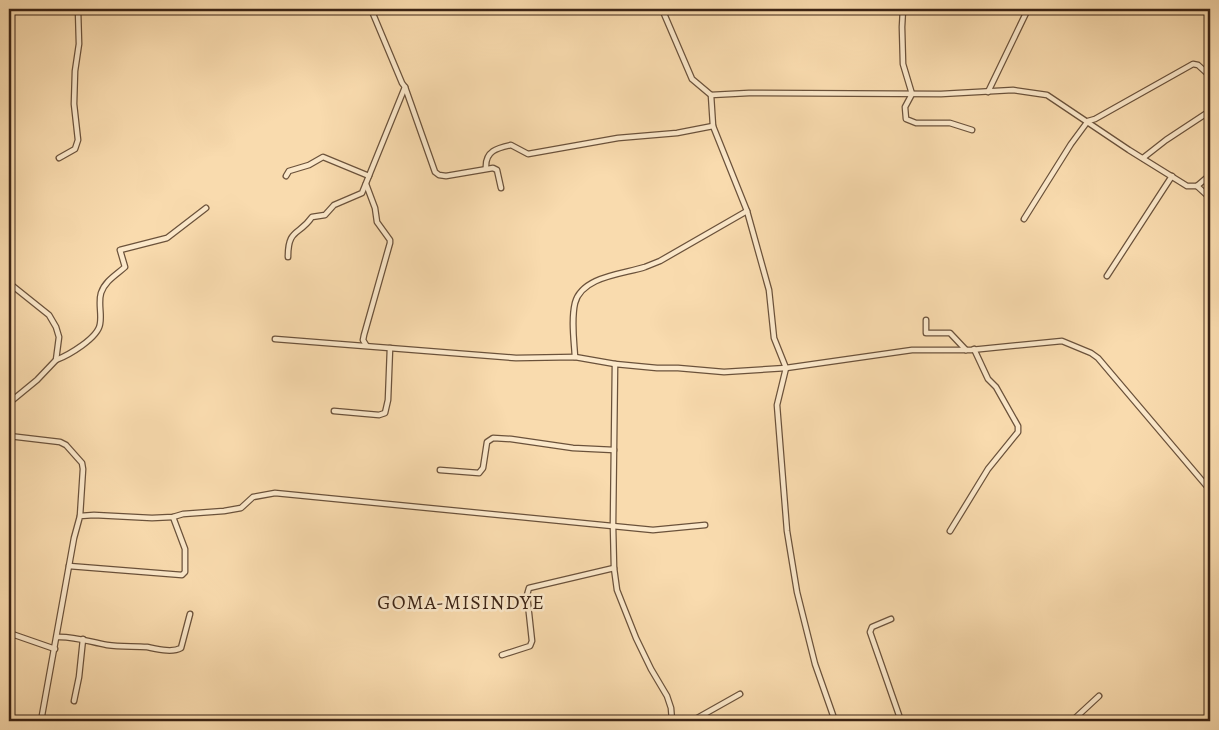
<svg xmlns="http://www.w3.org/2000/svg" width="1219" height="730" font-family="Alegreya,serif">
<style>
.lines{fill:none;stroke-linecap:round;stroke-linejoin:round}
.street-casing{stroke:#6b523b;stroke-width:7}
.street{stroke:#fbe8ca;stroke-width:4.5}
.labels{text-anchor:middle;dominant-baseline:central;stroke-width:5;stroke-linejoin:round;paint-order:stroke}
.quarter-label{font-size:20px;letter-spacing:1px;fill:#3c2415;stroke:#fbe8ca}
</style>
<rect width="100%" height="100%" fill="#f9dbae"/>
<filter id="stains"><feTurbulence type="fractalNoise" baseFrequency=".004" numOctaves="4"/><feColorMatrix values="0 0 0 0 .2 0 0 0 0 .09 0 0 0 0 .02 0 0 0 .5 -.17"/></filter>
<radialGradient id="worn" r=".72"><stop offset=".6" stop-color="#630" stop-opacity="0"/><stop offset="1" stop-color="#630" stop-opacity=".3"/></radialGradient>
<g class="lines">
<defs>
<g id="street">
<polyline points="371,9 402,83 405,87 435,172 439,175 446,176 493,168 497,170 501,188"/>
<polyline points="662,9 692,79 711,95 713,126 747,211 769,290 774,338 786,368 777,405 787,531 797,592 815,664 835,721"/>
<polyline points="903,9 902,27 903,64 912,94 905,107 906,119 916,123 950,123 972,130"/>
<polyline points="988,92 1028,9"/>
<polyline points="711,95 749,93 941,94 1013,90 1047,95 1129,150 1187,186 1197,186 1210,175"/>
<polyline points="59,158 75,149 78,140 74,104 75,71 79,44 78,9"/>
<polyline points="1143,158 1166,140 1210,111"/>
<path d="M486 168C485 151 497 148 511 145L528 154 618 138 677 133 713 126"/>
<polyline points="286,176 289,171 309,165 323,157 369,176"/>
<polyline points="1197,186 1210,198"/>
<polyline points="1024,219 1071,144 1088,121 1095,119 1193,64 1198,65 1210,76"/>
<path d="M288 257C288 228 299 236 312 217L325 215 334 205 362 193 405 87"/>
<polyline points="1107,276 1172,176"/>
<polyline points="9,283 49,315 56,327 59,337 56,360 37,380 9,403"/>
<polyline points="926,320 926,333 950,333 966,350"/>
<polyline points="275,339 516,358 575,357 615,364"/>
<polyline points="366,345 363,340 364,335 390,243 390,240 377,222 375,208 366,184"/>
<path d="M575 357C574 340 571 320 575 303 582 276 624 274 645 267 650 265 655 263 660 261L747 211"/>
<path d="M56 360C69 355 98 338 100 324 102 314 98 303 101 293 105 281 116 275 125 267L120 250 167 238 206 208"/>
<polyline points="334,411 379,415 385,413 388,400 390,348"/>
<polyline points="9,436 60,442 66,445 82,463 83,469 80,516"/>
<polyline points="440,470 479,473 483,468 487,442 493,438 511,439 573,448 614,450"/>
<polyline points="950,531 988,469 1018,432 1018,426 996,387 988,379 974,349"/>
<polyline points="69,566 182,575 185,572 185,549 173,517"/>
<polyline points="891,619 872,627 870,632 901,721"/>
<polyline points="9,633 55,649"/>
<path d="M57 637C74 636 90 642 107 645 120 647 134 646 147 647 157 649 172 653 181 648L190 614"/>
<polyline points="502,655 530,646 532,641 527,595 529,588 614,568"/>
<polyline points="74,701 79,677 83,639"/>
<polyline points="41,721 74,538 80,516 94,515 152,518 173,517 183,514 224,511 241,508 253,497 275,493 653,530 705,525"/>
<polyline points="672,721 671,708 667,696 651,669 636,638 617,590 614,568 613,525 615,364 657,368 678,368 724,372 786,368 912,350 971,350 1062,341 1091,353 1098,358 1210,490"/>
<polyline points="692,721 740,694"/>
<polyline points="1072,721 1099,696"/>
</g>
</defs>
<!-- street casing -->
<use href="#street" class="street-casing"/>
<!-- street -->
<use href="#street" class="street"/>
</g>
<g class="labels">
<!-- quarter labels -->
<g class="quarter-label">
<text x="461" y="602">GOMA-MISINDYE</text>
</g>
</g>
<!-- margin -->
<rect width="1219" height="730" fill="none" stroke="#f9dbae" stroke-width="30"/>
<rect x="10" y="10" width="1199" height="710" fill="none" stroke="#3c2415" stroke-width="2.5"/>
<rect x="15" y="15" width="1189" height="700" fill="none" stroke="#3c2415"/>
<rect width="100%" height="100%" filter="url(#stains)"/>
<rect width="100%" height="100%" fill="url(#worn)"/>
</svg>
